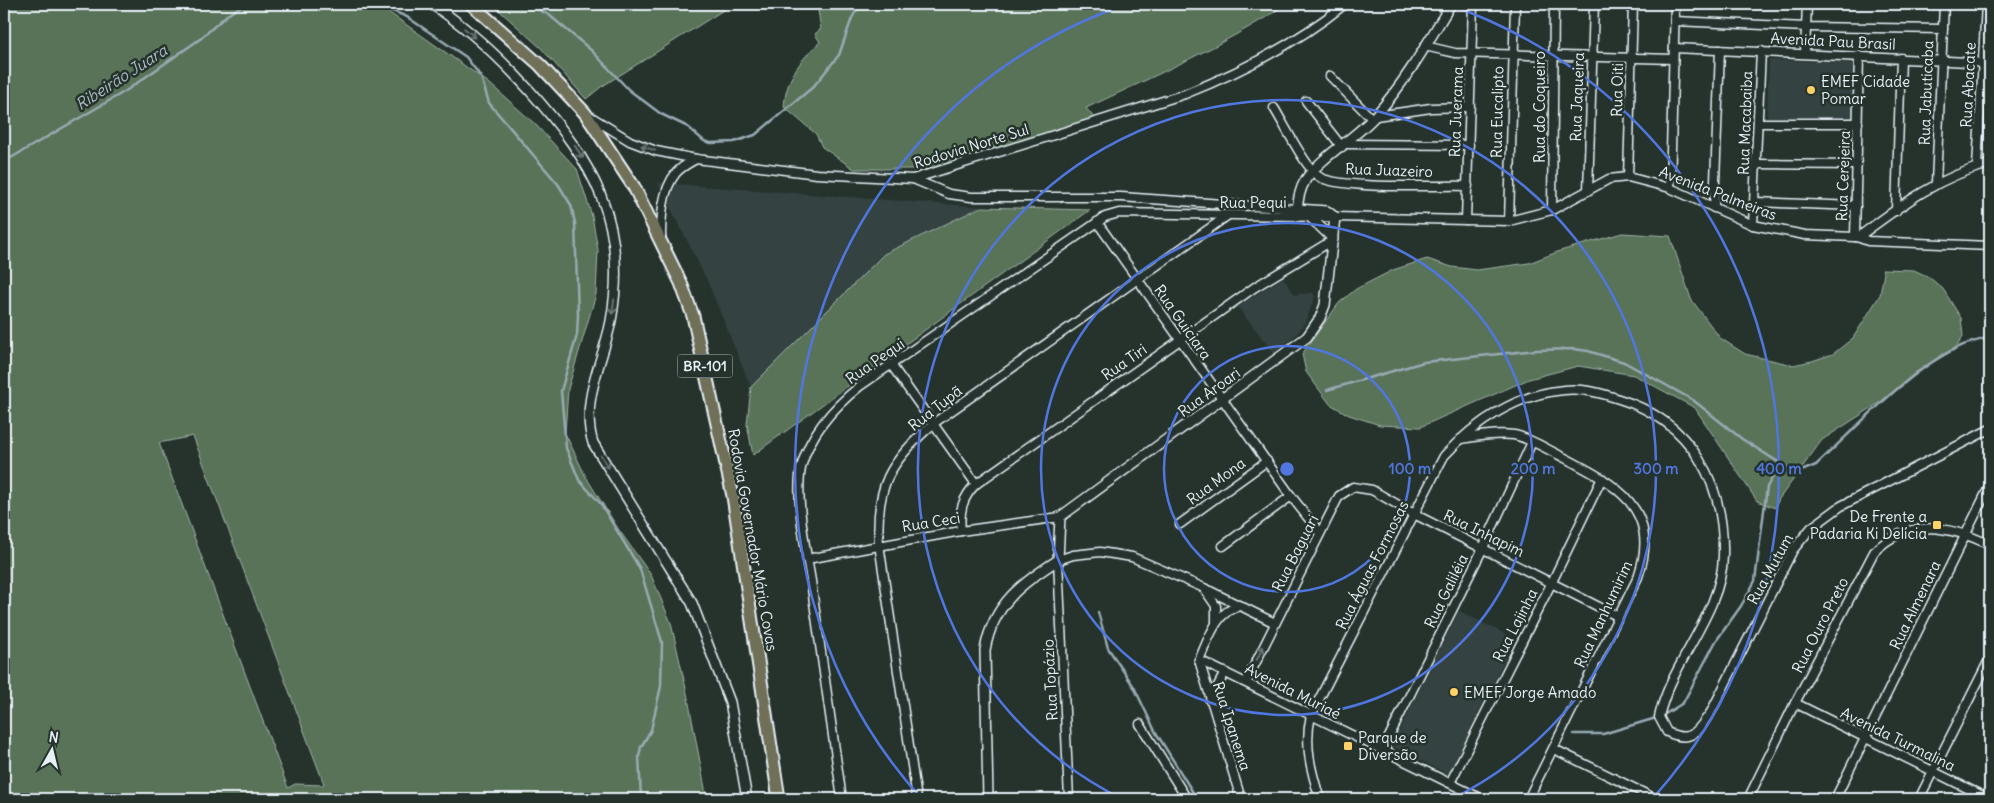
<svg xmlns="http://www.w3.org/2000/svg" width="1994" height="803" font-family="Delius,sans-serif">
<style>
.built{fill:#364343}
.green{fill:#597359;stroke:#a0b2a8;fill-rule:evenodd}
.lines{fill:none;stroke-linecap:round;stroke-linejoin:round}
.stream{stroke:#99aab4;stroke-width:2.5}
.minor-casing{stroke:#e8f1f8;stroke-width:11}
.tertiary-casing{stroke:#e8f1f8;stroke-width:12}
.primary-casing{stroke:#e8f1f8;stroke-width:15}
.minor{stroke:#26332d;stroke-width:8}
.tertiary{stroke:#26332d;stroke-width:9}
.primary{stroke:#706f59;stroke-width:11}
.oneway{stroke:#6a7674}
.ring{fill:none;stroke:#5077e0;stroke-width:2.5}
.poi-dot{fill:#ffd166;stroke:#26332d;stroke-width:2}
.labels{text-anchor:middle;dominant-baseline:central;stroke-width:5;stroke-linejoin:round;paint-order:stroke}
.shield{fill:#26332d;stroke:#aeb8bb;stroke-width:1}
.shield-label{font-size:14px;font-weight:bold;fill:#e8f1f8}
.street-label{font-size:15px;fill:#e8f1f8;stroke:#26332d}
.poi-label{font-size:15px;fill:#e8f1f8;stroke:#26332d;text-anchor:start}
.water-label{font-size:16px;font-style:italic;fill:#adbcc5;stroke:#26332d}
.centre{fill:#5077e0;stroke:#26332d;stroke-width:2.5}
.ring-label{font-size:15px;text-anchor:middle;font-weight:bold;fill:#5077e0;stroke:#26332d;stroke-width:5;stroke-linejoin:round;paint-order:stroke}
</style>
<rect width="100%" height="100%" fill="#26332d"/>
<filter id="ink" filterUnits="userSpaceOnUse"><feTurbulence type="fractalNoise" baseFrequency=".02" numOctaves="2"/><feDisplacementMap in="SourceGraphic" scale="10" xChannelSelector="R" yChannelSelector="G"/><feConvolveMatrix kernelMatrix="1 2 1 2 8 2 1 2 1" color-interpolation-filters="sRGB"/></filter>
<g filter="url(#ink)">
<!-- built -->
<g class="built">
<polygon points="1769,60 1856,63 1854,119 1767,117"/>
<polygon points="658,183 981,207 884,254 751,387 707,280"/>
<polygon points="1283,278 1295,295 1313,293 1315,297 1305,322 1297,334 1274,353 1237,306"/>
<polygon points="1459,611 1515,639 1448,774 1392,746"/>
</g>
<!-- green -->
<g class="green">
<path d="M4 4H377L489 83 535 124 577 169 592 216 598 250 596 294 568 389 565 433 586 477 619 530 651 575 671 623 687 693 707 799H4ZM193 436 324 784 323 785 295 784 288 788 159 443Z"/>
<polygon points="492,4 733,4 601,87 586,99 541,48"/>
<path d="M817 4H1287C1224 45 1155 76 1086 108L1095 119 934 169H854L822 147 816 134 784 107C786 79 799 61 820 42L815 34 821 29Z"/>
<polygon points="981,207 1090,210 753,455 747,424 751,387 884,254"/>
<polygon points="1622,233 1670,236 1691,299 1720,338 1745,354 1793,365 1812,361 1833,354 1853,338 1880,295 1884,273 1882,269 1914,270 1929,277 1943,289 1961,318 1963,336 1954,350 1916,372 1879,403 1822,440 1779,499 1775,508 1757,501 1695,408 1634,375 1578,366 1529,379 1420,427 1399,426 1380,425 1349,415 1330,404 1306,372 1302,354 1339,303 1356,289 1393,270 1427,259 1452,267 1477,270 1529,263 1560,251"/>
</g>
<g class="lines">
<!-- stream -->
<g class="stream">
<polyline points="376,4 407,17 466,57 481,77 489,103 558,184 571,205 575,223 578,315 577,335 561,391 566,448 579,480 601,504 640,569 662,642 661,686 651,730 641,747 639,756 641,799"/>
<polyline points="527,4 549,15 592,51 629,90 661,114 688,127 704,141 711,143 734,142 755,135 813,87 839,55 852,18 860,4"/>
<polyline points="4,162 124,92 200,39 227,15 245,4"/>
<path d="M1327 390 1424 362 1537 350 1574 349 1588 351 1624 362 1693 400 1742 439 1786 467 1799 472 1816 465C1855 429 1912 367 1961 346 1970 342 1981 340 1990 337"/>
<polyline points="1098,612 1108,648 1134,687 1155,731 1197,799"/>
<polyline points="1662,716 1683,703 1716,641 1741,606 1755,581 1767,487 1780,464"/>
<polyline points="1574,734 1603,734 1656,718"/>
<polyline points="4,787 8,799"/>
</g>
<defs>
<g id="minor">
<polyline points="1675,21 1806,27 1943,29"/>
<polyline points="1425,46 1455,53 1673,59"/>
<polyline points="1674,48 1990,63"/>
<polyline points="1805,53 1807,4"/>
<polyline points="1330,76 1372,119"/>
<polyline points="1306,101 1342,147"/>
<path d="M1274 108C1284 124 1305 167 1318 176 1336 190 1440 185 1468 186"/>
<path d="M588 115 630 141 656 151 696 159 817 174 913 179 1185 94C1243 71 1297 43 1345 4"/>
<polyline points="1376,116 1431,108 1470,107"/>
<polyline points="1759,123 1858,123"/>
<polyline points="1345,144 1469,145"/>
<polyline points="1757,164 1857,165"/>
<polyline points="1977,167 1986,4"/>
<polyline points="1628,177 1633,4"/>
<polyline points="913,179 949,194 971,197 1121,197 1297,209"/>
<polyline points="1936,183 1944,4"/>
<polyline points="1670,188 1675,4"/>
<polyline points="1588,191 1594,4"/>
<polyline points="1756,202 1856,206"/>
<polyline points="1714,208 1720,50"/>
<polyline points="1552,210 1554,4"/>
<polyline points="1896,211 1901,58"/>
<path d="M1335 217 1509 221 1552 210 1609 179 1628 177 1670 188 1753 225 1805 235 1855 237 1861 235C1900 206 1941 175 1990 164"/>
<polyline points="1466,220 1473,4"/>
<polyline points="1509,221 1515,4"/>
<polyline points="1097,222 1291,496 1320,533"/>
<polyline points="1753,225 1761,51"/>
<polyline points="1855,237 1859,56"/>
<polyline points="1857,237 1868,241 1990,246"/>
<path d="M661 239C661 218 662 190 676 173 681 167 689 163 696 159"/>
<polyline points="892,366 976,484"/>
<path d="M1461 439C1478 436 1496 433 1514 435 1530 438 1548 450 1563 457 1615 484 1662 508 1638 577L1528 799"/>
<polyline points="1180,524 1267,461"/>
<path d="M961 531C959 511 962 498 976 484L1255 287 1333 240"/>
<polyline points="1223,546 1291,496"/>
<polyline points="807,559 961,531 1060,517"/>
<polyline points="1205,590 1216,606 1216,622"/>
<polyline points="1199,660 1482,799"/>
<polyline points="1199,660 1241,799"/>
<path d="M1199 660C1208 641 1216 610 1240 606"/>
<polyline points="1246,682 1339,496 1353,487 1372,490 1414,514 1617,616"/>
<polyline points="1210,701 1225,672"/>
<polyline points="1795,703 1989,799"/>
<polyline points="1140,724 1187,799"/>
<polyline points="1554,749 1656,799"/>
<polyline points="1382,751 1483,548 1532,442"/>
<polyline points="1450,783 1552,582 1602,478"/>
<path d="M842 799C832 727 821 654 811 581 806 550 794 493 802 464 811 433 835 406 860 386L1105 217 1119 213 1297 216"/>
<path d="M917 799 879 544C875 486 890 461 934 423L1227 216"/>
<polyline points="1069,799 1058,560 1073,555 1100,552 1132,557 1204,588 1275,623"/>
<path d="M1320 799C1311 771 1304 745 1311 715L1444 456C1475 422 1517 394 1564 390 1583 388 1601 393 1619 399 1691 421 1725 483 1723 556 1722 613 1671 662 1659 717L1667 732C1692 744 1697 731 1711 712L1793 550 1811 528 1841 506 1990 429"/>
<path d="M1748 799 1795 703 1874 552C1908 517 1951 526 1990 545"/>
<polyline points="1835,799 1990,485"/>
<polyline points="1919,799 1990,658"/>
</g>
<g id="tertiary">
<path d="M431 4C468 27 501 59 530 91 593 162 629 222 611 321 603 362 580 401 593 443L692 603 730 702 747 799"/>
<polyline points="1297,209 1327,211 1335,217"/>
<polyline points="1310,217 1333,239"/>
<path d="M1335 217 1297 216C1297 203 1299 190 1306 179 1323 155 1356 138 1376 115 1406 81 1428 42 1451 4"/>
<path d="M988 799 985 650C993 604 1022 583 1058 560L1060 517 1307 337 1320 318 1325 305 1335 217"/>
</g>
<polyline id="primary" points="471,4 540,65 585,113 634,187 681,283 693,316 733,496 779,799"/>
</defs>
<!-- minor casing -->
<use href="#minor" class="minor-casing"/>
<!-- tertiary casing -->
<use href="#tertiary" class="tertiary-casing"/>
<!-- primary casing -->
<use href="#primary" class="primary-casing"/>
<!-- minor -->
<use href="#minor" class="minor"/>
<!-- tertiary -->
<use href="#tertiary" class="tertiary"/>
<!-- primary -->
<use href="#primary" class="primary"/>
</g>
<!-- one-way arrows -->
<defs><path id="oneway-shaft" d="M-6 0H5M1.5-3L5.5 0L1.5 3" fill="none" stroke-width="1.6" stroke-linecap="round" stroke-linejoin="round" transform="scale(1.25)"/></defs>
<g class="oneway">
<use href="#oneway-shaft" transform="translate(470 33) rotate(40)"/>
<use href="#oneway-shaft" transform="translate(648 148) rotate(-160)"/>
<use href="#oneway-shaft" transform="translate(579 152) rotate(56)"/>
<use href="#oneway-shaft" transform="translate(613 307) rotate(99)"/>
<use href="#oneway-shaft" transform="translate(605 462) rotate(58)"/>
<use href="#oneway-shaft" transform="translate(1260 653) rotate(-64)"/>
</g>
</g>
<!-- distance rings -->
<g class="ring">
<circle cx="1287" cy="469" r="123"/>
<circle cx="1287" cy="469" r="246"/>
<path d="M1122 799A369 369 0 1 1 1452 799"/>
<path d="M921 798A492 492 0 0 1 1127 4M1447 4A492 492 0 0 1 1653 798"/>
</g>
<!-- markers -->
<g class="poi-dot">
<circle cx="1811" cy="90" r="5"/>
<rect x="1932" y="520" width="10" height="10" rx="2.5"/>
<circle cx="1454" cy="692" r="5"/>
<rect x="1343" y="741" width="10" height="10" rx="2.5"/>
</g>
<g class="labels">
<!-- shield labels -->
<rect class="shield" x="677.5" y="354.5" width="55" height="23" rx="4"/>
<g class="shield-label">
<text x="705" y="366">BR-101</text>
</g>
<!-- street labels -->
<g class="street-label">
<text transform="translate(1833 41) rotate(3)">Avenida Pau Brasil</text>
<text transform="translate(1968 85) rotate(-87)">Rua Abacate</text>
<text transform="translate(1617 90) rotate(-89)">Rua Oiti</text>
<text transform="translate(1926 93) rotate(-88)">Rua Jabuticaba</text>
<text transform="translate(1577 97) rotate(-88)">Rua Jaqueira</text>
<text transform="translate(1539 107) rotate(-90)">Rua do Coqueiro</text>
<text transform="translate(1456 112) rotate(-88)">Rua Juerama</text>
<text transform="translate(1497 112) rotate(-89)">Rua Eucalipto</text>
<text transform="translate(1745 123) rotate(-88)">Rua Macabaiba</text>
<text transform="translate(971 146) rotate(-17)">Rodovia Norte Sul</text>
<text transform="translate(1389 170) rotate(2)">Rua Juazeiro</text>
<text transform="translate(1843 176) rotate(-88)">Rua Cerejeira</text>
<text transform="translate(1718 193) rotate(21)">Avenida Palmeiras</text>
<text x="1253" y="202">Rua Pequi</text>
<text transform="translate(1183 322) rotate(55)">Rua Guiciara</text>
<text transform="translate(875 361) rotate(-35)">Rua Pequi</text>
<text transform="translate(1124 362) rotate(-35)">Rua Tiri</text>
<text transform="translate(1209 392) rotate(-36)">Rua Aroari</text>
<text transform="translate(935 408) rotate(-38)">Rua Tupã</text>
<text transform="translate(1216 481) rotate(-36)">Rua Mona</text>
<text transform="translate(931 522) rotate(-9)">Rua Ceci</text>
<text transform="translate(1484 533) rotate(26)">Rua Inhapim</text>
<text transform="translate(753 540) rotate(80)">Rodovia Governador Mário Covas</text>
<text transform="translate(1295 553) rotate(-63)">Rua Baguari</text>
<text transform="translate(1372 565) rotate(-63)">Rua Águas Formosas</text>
<text transform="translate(1770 569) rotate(-61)">Rua Mutum</text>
<text transform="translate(1446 591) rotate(-64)">Rua Galiléia</text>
<text transform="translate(1915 605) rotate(-64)">Rua Almenara</text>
<text transform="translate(1603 614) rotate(-65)">Rua Manhumirim</text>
<text transform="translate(1515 625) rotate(-63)">Rua Lajinha</text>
<text transform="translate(1820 625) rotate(-63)">Rua Ouro Preto</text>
<text transform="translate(1050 680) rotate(-93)">Rua Topázio</text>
<text transform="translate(1293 691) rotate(27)">Avenida Muriaé</text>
<text transform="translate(1232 726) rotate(72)">Rua Ipanema</text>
<text transform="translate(1898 739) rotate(26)">Avenida Turmalina</text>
</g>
<!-- poi labels -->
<g class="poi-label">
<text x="1821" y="81">EMEF Cidade<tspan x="1821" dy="17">Pomar</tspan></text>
<text x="1927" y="516" text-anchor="end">De Frente a<tspan x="1927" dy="17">Padaria Ki Delícia</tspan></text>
<text x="1464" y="692">EMEF Jorge Amado</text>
<text x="1358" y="737">Parque de<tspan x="1358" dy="17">Diversão</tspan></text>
</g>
<!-- water labels -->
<g class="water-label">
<text transform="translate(121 77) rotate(-33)">Ribeirão Juara</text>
</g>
</g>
<circle cx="1287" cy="469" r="8" class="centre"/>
<g class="ring-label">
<text x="1410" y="474">100 m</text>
<text x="1533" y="474">200 m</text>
<text x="1656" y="474">300 m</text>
<text x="1779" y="474">400 m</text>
</g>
<!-- margin -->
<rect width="1994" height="803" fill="none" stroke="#26332d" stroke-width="20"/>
<rect x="10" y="10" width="1974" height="783" fill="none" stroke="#e8f1f8" stroke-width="2" filter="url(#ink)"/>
<!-- north arrow -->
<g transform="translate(52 750) rotate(8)" stroke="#26332d" stroke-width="4" paint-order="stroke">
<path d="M0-4L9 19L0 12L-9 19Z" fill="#e8f1f8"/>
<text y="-8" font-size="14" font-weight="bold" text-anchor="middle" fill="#e8f1f8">N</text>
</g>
</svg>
